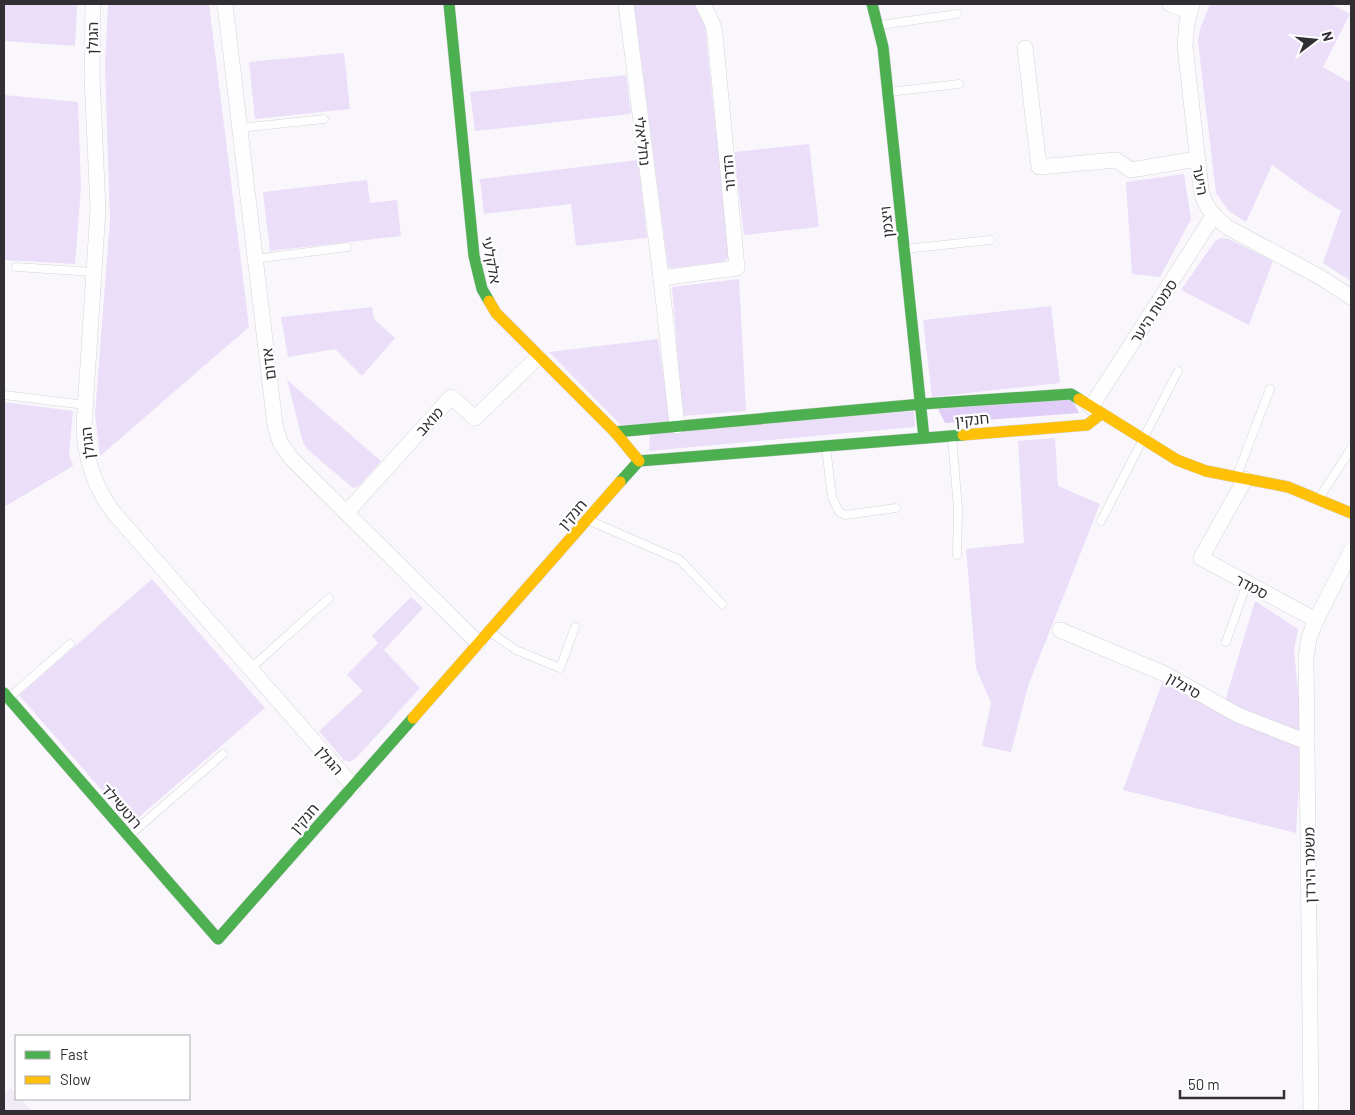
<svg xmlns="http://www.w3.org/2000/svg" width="1355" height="1115" font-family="Barlow,'Noto Sans Hebrew',sans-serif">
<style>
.built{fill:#f0ebf7}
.green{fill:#eadef9}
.forest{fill:#e0cef8}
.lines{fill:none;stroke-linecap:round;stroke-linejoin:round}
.lane-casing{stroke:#d5d4d8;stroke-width:9}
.street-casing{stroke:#d5d4d8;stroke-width:16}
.fast-casing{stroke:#d5d4d8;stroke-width:12}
.slow-casing{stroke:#d5d4d8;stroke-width:12}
.lane{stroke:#fefeff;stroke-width:8}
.street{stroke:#fefeff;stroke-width:15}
.fast{stroke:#4caf50;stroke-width:11}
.slow{stroke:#ffc107;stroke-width:11}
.labels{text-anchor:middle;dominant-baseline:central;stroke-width:4.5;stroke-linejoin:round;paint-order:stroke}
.street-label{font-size:15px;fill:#312f34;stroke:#fff}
</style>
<rect width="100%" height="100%" fill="#f9f7fc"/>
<!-- built -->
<polygon class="built" points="11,1088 16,1094 16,1099 21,1099 32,1111 4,1111 4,1093"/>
<!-- green -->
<g class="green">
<polygon points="4,4 77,4 75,46 4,41"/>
<polygon points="108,4 209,4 249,327 100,456 95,415 110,220 105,65"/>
<polygon points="634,4 694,4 705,26 729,258 722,262 671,268 668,266"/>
<polygon points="1210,4 1331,4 1350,14 1323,67 1351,83 1351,281 1323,263 1341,211 1308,191 1272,165 1246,222 1229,211 1216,193 1198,42 1200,29"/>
<polygon points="344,53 350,109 255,119 249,62"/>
<polygon points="626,75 631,114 475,131 470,92"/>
<polygon points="4,95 78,102 81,187 75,264 4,260"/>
<polygon points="809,144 819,227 744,235 734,152"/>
<polygon points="638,160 647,238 576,246 571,204 484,214 480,179"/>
<polygon points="1184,174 1191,219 1160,277 1132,274 1126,182"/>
<polygon points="367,180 370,203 397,200 401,236 270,251 263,192"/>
<polygon points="1221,238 1229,239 1273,261 1249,325 1181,290 1215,241"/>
<polygon points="739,279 746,411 683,416 672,287"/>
<polygon points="1051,306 1060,383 932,397 923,320"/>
<polygon points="372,307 374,319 395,338 362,376 335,349 288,357 281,317"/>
<polygon points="658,339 670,422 621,425 549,352"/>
<polygon points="287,380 381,461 359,486 353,488 307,449 303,442"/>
<polygon points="4,402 73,411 69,454 73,466 4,507"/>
<polygon points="914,411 915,427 649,451 650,434"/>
<polygon points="1055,438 1058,486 1100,504 1028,686 1011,752 982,746 991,703 976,668 966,549 1024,543 1018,441"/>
<polygon points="152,579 265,708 131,824 19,695"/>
<polygon points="411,597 423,608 384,650 420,688 356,758 350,762 344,760 319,731 363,691 347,675 378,643 372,636"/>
<polygon points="1255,601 1298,629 1294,650 1302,730 1296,833 1123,790 1162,683 1222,711"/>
</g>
<!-- forest -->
<polygon class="forest" points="1072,399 1079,413 945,423 938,409"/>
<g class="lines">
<defs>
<g id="lane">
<polyline points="880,25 957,14"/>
<polyline points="889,92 959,84"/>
<polyline points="240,128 324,119"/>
<polyline points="905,249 990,240"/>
<polyline points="255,259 347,247"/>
<polyline points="16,267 94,272"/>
<polyline points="4,395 85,405"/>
<polyline points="952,438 958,509 957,555"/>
<polyline points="826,447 832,497 839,512 845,515 896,508"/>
<polyline points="1237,475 1270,389"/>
<polyline points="1319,498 1351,449"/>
<polyline points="588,520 680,560 722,604"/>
<polyline points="1101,521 1178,371"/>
<polyline points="490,632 516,650 560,668 575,627"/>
<polyline points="1226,642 1247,583"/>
<polyline points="250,669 329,598"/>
<polyline points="10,697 70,644"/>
<polyline points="130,835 223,754"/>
</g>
<g id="street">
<path d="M93 4 92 77 98 209 84 426C85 459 94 487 114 513L353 786"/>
<polyline points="225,4 275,425 280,442 291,458 478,643"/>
<polyline points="626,4 661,278 677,426"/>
<polyline points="1170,4 1189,12"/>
<path d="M1192 4 1187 22 1185 46 1201 189C1204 206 1214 217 1227 227L1320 277 1351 297"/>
<polyline points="1025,48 1039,167 1116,160 1131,170 1197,159"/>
<polyline points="661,278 737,268 715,35 713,25 703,4"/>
<polyline points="1091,407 1214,215"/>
<polyline points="1245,479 1201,558 1316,620 1351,551"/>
<polyline points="346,513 451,397 475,418 538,357"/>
<polyline points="1060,630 1165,674 1238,715 1307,742"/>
<polyline points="1311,1111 1306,658 1309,638 1316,620"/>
</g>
<g id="fast">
<polyline points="449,4 474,256 482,289 489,301"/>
<polyline points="872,4 883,47 924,438"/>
<polyline points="615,432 922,404 1071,394 1079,399"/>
<polyline points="620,482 639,461 963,435"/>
<polyline points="4,693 218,939 413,718"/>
</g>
<g id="slow">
<polyline points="489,301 496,313 615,432 639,461"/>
<polyline points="1079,399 1177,460 1206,471 1288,487 1351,513"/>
<polyline points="963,435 1087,425 1101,414"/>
<polyline points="413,718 620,482"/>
</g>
</defs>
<!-- lane casing -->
<use href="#lane" class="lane-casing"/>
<!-- street casing -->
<use href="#street" class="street-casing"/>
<!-- fast casing -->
<use href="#fast" class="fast-casing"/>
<!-- slow casing -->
<use href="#slow" class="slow-casing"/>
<!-- lane -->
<use href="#lane" class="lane"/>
<!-- street -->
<use href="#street" class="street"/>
<!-- fast -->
<use href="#fast" class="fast"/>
<!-- slow -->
<use href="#slow" class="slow"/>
</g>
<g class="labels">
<!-- street labels -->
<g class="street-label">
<text transform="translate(92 38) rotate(-89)">הגולן</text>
<text transform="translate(643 141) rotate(83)">נחליאלי</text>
<text transform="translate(728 173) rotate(-95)">הדרור</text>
<text transform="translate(1201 180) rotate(80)">היער</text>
<text transform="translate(886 222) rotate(-96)">ויצמן</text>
<text transform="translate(492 260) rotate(79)">אלקלעי</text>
<text transform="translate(1153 311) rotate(-57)">סמטת היער</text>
<text transform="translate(268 364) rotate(-97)">אדום</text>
<text transform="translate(972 419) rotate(-5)">חנקין</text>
<text transform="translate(429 421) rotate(-48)">מואב</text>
<text transform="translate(87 443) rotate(-96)">הגולן</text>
<text transform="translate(572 514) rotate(-49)">חנקין</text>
<text transform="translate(1252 586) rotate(28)">סמדר</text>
<text transform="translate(1184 685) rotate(30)">סיגלון</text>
<text transform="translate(330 760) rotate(49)">הגולן</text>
<text transform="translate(122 806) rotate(49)">רוטשילד</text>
<text transform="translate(304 818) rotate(-49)">חנקין</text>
<text transform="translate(1309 865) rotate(-91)">משמר הירדן</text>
</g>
</g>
<!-- border -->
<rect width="1355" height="1115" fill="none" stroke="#312f34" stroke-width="10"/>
<!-- legend -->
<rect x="15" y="1035" width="175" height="65" fill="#ffffff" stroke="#adacae"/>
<rect x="25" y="1051" width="25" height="8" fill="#4caf50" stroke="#adacae"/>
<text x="60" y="1060" font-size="15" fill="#312f34">Fast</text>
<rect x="25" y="1076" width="25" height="8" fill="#ffc107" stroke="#adacae"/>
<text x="60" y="1085" font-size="15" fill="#312f34">Slow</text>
<!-- north arrow -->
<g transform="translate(1315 40) rotate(74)" stroke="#ffffff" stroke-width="4" paint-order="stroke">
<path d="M0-4L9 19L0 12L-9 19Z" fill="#312f34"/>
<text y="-8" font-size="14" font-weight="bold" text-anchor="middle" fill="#312f34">N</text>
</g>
<!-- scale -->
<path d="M1180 1090v8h104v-8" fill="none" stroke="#312f34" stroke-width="2.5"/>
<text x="1188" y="1090" font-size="15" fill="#312f34" stroke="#ffffff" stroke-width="4" paint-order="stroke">50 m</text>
</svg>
